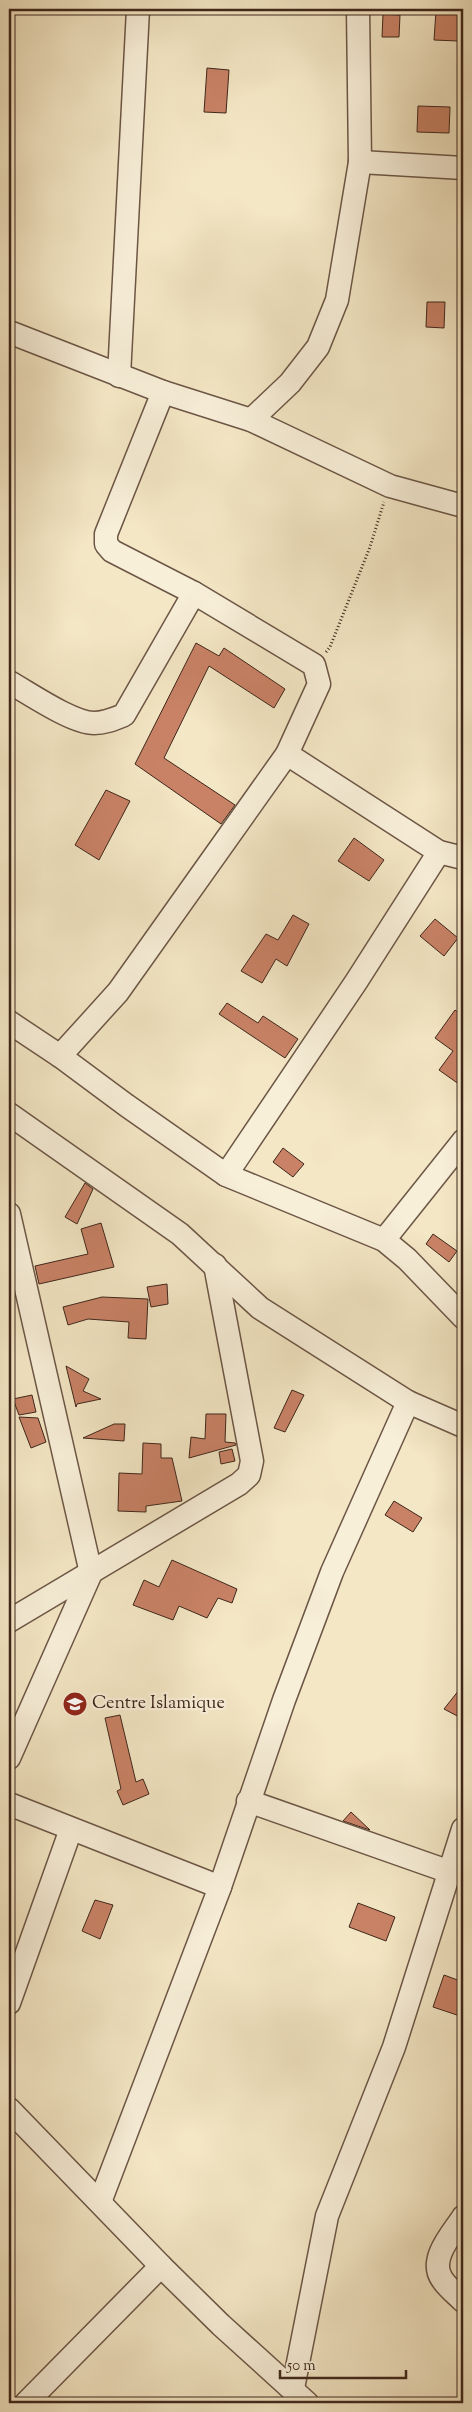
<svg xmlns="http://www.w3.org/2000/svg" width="472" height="2412" font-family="'Sorts Mill Goudy',serif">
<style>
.building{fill:#c98266;stroke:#3e261b}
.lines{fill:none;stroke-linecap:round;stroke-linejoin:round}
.minor-casing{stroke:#6c5646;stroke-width:25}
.path{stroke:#3e261b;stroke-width:3;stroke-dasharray:1 2.5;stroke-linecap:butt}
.minor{stroke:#f8efd9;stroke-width:22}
.labels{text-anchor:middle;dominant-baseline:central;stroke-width:4.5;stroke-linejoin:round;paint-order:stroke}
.poi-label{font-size:18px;fill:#3e261b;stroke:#f8efd9;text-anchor:start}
</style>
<rect width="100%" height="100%" fill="#f4e7c5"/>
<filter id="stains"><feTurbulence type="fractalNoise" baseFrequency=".004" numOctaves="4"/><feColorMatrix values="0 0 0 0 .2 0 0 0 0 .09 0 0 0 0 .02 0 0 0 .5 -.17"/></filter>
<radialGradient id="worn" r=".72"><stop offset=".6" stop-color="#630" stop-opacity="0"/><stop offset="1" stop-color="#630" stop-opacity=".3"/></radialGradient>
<!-- building -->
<g class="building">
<polygon points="436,11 459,12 458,41 434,40"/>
<polygon points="383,14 400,15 399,37 382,37"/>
<polygon points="207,68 229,70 226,113 204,112"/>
<polygon points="418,106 450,107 449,133 417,132"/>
<polygon points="427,302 445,302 444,328 426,327"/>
<polygon points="196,643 219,656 224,648 285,689 274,708 209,666 164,758 235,805 221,824 135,764"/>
<polygon points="106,790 130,801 99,860 75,845"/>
<polygon points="354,838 384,860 369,881 338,861"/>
<polygon points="293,915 309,924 287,966 276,959 262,983 241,971 266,934 278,940"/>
<polygon points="435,919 458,938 444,956 420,936"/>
<polygon points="227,1003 258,1023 263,1016 298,1039 285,1058 219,1014"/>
<polygon points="455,1010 463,1016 463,1087 439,1070 453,1051 435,1038"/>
<polygon points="283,1148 304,1164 293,1177 273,1162"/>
<polygon points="85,1183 93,1189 77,1224 65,1217"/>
<polygon points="101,1223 114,1267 39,1284 35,1266 88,1254 81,1229"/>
<polygon points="433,1234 457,1251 449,1262 426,1244"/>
<polygon points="167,1284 168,1304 151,1307 147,1287"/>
<polygon points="102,1297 148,1299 146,1339 128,1338 129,1322 88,1319 68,1325 63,1307"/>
<polygon points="66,1366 89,1379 83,1391 101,1399 77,1404 76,1407"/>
<polygon points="292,1390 304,1395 285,1432 274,1428"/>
<polygon points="32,1395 36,1412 19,1415 13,1399"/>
<polygon points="206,1414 226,1414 225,1442 235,1443 236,1445 189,1458 191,1437 205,1439"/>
<polygon points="19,1417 38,1418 46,1442 31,1448"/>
<polygon points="114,1424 125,1424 124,1441 83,1438"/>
<polygon points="143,1443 161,1444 161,1458 172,1458 182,1501 146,1506 146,1512 118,1511 119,1473 142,1474"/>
<polygon points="232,1449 235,1461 221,1464 219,1452"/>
<polygon points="394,1501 422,1518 413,1532 385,1515"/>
<polygon points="172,1560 237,1589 232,1603 218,1598 207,1618 179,1606 173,1620 133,1605 144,1580 159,1587"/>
<polygon points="463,1685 463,1719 444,1709"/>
<polygon points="120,1715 136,1782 143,1779 149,1794 123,1805 117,1791 121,1789 105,1718"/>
<polygon points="351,1812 370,1830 343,1821"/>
<polygon points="95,1900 113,1905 100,1939 82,1931"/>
<polygon points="358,1903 395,1917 386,1941 349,1927"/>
<polygon points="444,1975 463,1982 463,2017 433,2007"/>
</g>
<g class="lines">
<defs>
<g id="minor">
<polyline points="360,162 463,168"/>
<polyline points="9,332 163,392 251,420 390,486 463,506"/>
<polyline points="119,376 138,9"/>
<polyline points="251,420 290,383 318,347 337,300 360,162 358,9"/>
<path d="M9 682C29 693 72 723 94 723 105 723 114 719 124 715L194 593"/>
<polyline points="287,754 439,852 463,858"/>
<polyline points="9,1022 60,1056 126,1105 226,1175 384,1240 407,1259 463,1317"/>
<polyline points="60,1056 118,992 287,754 319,684 314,665 194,593 112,551 106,544 106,534 163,392"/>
<polyline points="9,1114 180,1234 260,1308 408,1402 463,1426"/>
<polyline points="226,1175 356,982 439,852"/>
<polyline points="9,1214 91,1573 9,1758"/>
<polyline points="384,1240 463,1141"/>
<polyline points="9,1621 239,1484 249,1475 252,1461 215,1265"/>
<polyline points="248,1801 450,1872"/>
<polyline points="9,1804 220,1887"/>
<polyline points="9,2003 71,1829"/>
<polyline points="9,2109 161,2266 221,2325 307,2403"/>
<polyline points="100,2202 220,1887 284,1700 332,1572 408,1402"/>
<path d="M463 2217C453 2233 428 2259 442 2279 447 2287 456 2294 463 2301"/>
<polyline points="293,2388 327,2216 394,2047 463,1829"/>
<polyline points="26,2403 161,2266"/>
</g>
</defs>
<!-- minor casing -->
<use href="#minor" class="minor-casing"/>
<!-- path -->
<polyline class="path" points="326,652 330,647 370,547 384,502"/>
<!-- minor -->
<use href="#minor" class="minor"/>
</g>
<!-- icons -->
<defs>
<symbol id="school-disc" viewBox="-11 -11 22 22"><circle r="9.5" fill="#8f2418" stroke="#f8efd9"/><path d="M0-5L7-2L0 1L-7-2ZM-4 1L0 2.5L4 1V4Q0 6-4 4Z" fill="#fff"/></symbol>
</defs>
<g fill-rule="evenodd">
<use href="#school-disc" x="61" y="1690" width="28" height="28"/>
</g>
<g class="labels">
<!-- poi labels -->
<g class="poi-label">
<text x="92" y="1704">Centre Islamique</text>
</g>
</g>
<!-- margin -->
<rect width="472" height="2412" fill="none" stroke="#f4e7c5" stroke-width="30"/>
<rect x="10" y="10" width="452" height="2392" fill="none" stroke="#3e261b" stroke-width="2.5"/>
<rect x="15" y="15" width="442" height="2382" fill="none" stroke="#3e261b"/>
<!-- scale -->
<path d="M280 2370v8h126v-8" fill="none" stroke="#3e261b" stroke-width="2.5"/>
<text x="287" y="2370" font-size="15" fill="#3e261b" stroke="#f8efd9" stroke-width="4" paint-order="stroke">50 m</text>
<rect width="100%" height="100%" filter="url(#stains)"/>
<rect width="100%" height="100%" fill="url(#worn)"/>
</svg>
